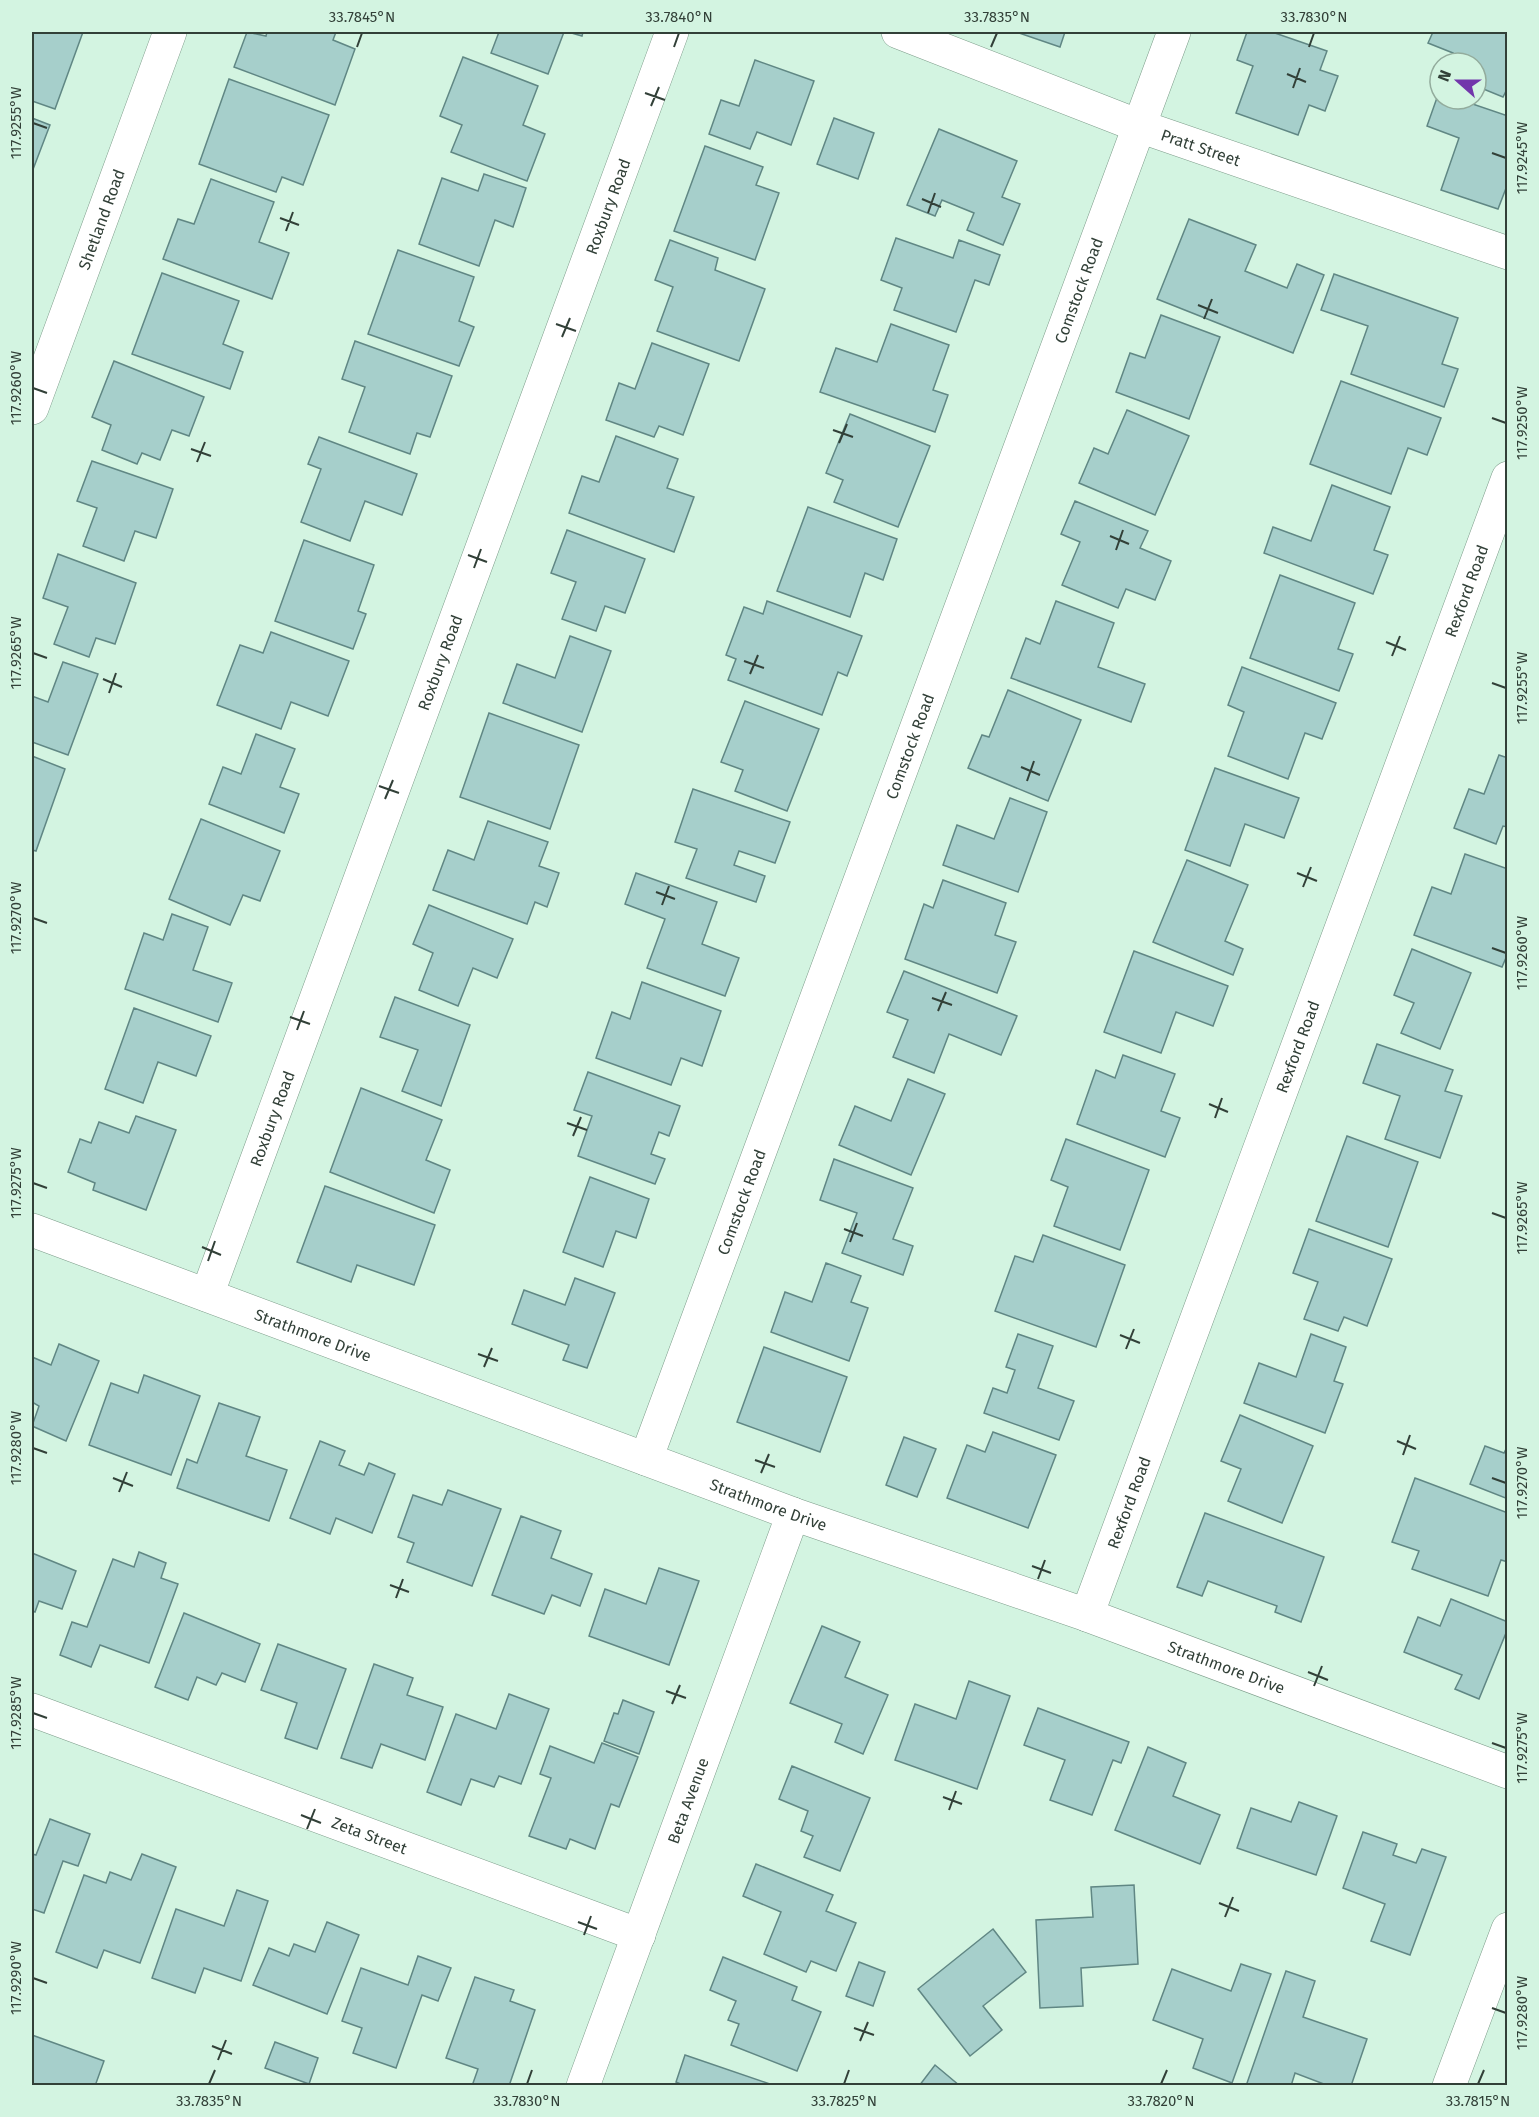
<svg xmlns="http://www.w3.org/2000/svg" width="1539" height="2117" font-family="'Fira Sans',sans-serif">
<style>
.building{fill:#a6cfcb;stroke:#608784;stroke-width:1.5}
.lines{fill:none;stroke-linecap:round;stroke-linejoin:round}
.minor-casing{stroke:#7d9c8a;stroke-width:34}
.minor{stroke:#fff;stroke-width:33}
.ticks{fill:none;stroke:#324038;stroke-width:2}
.labels{text-anchor:middle;dominant-baseline:central;stroke-width:5;stroke-linejoin:round;paint-order:stroke}
.street-label{font-size:16px;fill:#324038;stroke:#d3f4e1}
.neatline{fill:none;stroke:#324038;stroke-width:2}
.ticks-label{font-size:15px;text-anchor:middle;fill:#324038}
</style>
<rect width="100%" height="100%" fill="#d3f4e1"/>
<!-- building -->
<g class="building">
<polygon points="32,32 83,32 55,109 32,101"/>
<polygon points="247,32 266,36 267,32 336,32 333,40 355,49 335,105 234,67"/>
<polygon points="499,32 564,32 548,74 491,53"/>
<polygon points="568,32 583,32 582,36"/>
<polygon points="1016,32 1065,32 1060,47"/>
<polygon points="1247,32 1272,32 1327,51 1320,70 1338,76 1325,111 1309,105 1298,135 1236,113 1253,66 1237,60"/>
<polygon points="1433,32 1508,32 1508,87 1503,97 1476,86 1476,63 1449,63 1453,53 1428,43"/>
<polygon points="463,57 538,86 523,125 545,134 527,181 451,152 462,125 440,116"/>
<polygon points="755,60 814,81 791,145 757,132 750,149 709,134 721,100 739,106"/>
<polygon points="229,79 329,115 303,185 282,177 276,192 199,164"/>
<polygon points="1439,92 1440,99 1458,99 1508,116 1508,183 1498,209 1441,190 1459,138 1427,126"/>
<polygon points="32,118 50,125 32,172"/>
<polygon points="834,118 874,133 858,179 817,164"/>
<polygon points="939,129 1017,161 1002,197 1020,204 1003,245 967,230 974,213 942,200 935,216 907,205"/>
<polygon points="705,146 763,167 756,185 779,193 755,260 674,231"/>
<polygon points="484,174 526,188 513,227 495,220 479,266 419,244 442,178 478,191"/>
<polygon points="211,179 274,202 259,242 289,253 272,299 163,259 178,219 194,224"/>
<polygon points="1189,219 1256,245 1245,271 1287,288 1297,264 1324,275 1293,353 1157,299"/>
<polygon points="896,238 953,258 959,240 1000,255 989,285 975,280 956,332 894,310 902,288 881,280"/>
<polygon points="670,240 718,258 715,270 765,289 739,361 657,331 673,287 655,280"/>
<polygon points="398,250 474,277 459,321 474,327 459,366 368,334"/>
<polygon points="162,273 239,301 223,344 243,352 230,389 132,354"/>
<polygon points="1334,274 1458,318 1442,364 1458,369 1444,407 1351,374 1368,326 1321,310"/>
<polygon points="1161,315 1220,337 1189,419 1116,392 1130,353 1145,358"/>
<polygon points="891,324 949,345 933,390 948,395 935,432 820,392 836,348 877,362"/>
<polygon points="355,341 452,376 430,437 417,433 410,454 349,432 365,387 342,379"/>
<polygon points="652,343 709,364 683,435 659,426 654,437 606,420 619,383 635,389"/>
<polygon points="114,361 204,397 189,436 172,430 160,460 142,453 137,464 102,450 111,425 92,417"/>
<polygon points="1341,381 1441,418 1427,455 1408,448 1391,494 1310,464"/>
<polygon points="1127,410 1189,436 1155,515 1079,483 1094,448 1108,454"/>
<polygon points="850,414 930,446 898,527 834,502 843,480 826,473"/>
<polygon points="616,436 678,459 667,488 694,497 674,552 569,513 582,476 599,482"/>
<polygon points="319,437 417,474 402,515 365,501 350,541 301,522 321,469 308,464"/>
<polygon points="92,461 173,489 156,538 135,531 124,561 83,546 97,508 77,501"/>
<polygon points="1332,485 1390,507 1374,550 1388,555 1373,594 1264,553 1273,527 1311,541"/>
<polygon points="1075,501 1148,531 1140,548 1171,561 1155,600 1126,589 1118,608 1062,585 1080,542 1061,534"/>
<polygon points="808,507 897,539 883,580 865,573 850,617 777,591"/>
<polygon points="567,530 645,559 625,613 605,606 596,631 562,619 576,582 551,573"/>
<polygon points="304,540 374,565 358,611 366,614 353,649 275,621"/>
<polygon points="58,554 136,583 115,644 96,638 89,657 54,644 68,607 43,598"/>
<polygon points="1280,575 1355,603 1338,649 1353,654 1339,691 1250,658"/>
<polygon points="767,601 862,636 847,676 838,672 822,715 728,680 736,659 726,655 744,607 763,614"/>
<polygon points="1056,601 1114,623 1098,667 1145,684 1131,722 1011,678 1026,638 1040,644"/>
<polygon points="271,632 349,661 328,716 291,702 281,729 217,705 240,645 263,653"/>
<polygon points="570,636 611,651 582,732 503,703 517,664 555,678"/>
<polygon points="63,662 98,674 68,755 32,742 32,696 48,702"/>
<polygon points="1242,667 1336,703 1322,739 1305,733 1288,779 1228,756 1244,712 1228,705"/>
<polygon points="1008,690 1081,720 1048,801 968,768 982,735 989,737"/>
<polygon points="745,701 819,729 787,811 735,791 743,770 721,762"/>
<polygon points="489,713 579,745 550,829 460,797"/>
<polygon points="256,734 295,749 280,787 299,794 284,833 209,804 223,767 241,774"/>
<polygon points="1499,755 1508,758 1508,827 1503,826 1496,844 1454,828 1469,789 1484,794"/>
<polygon points="32,756 65,769 36,851 32,850"/>
<polygon points="1215,768 1299,798 1284,838 1245,824 1230,866 1185,850"/>
<polygon points="693,789 790,822 775,863 739,851 734,865 765,876 756,902 686,878 697,849 675,842"/>
<polygon points="1010,798 1047,812 1018,892 943,865 957,825 994,839"/>
<polygon points="201,819 280,851 260,901 243,895 230,925 169,899"/>
<polygon points="488,821 548,842 539,866 559,873 547,907 535,902 527,924 433,890 448,850 474,860"/>
<polygon points="1465,854 1508,869 1508,953 1502,967 1414,935 1432,887 1451,894"/>
<polygon points="1187,860 1248,885 1225,941 1243,949 1233,975 1153,942"/>
<polygon points="636,873 717,902 702,944 739,958 725,996 647,968 665,919 625,904"/>
<polygon points="943,880 1006,903 995,935 1016,942 997,993 905,959 924,904 933,908"/>
<polygon points="429,905 513,939 497,978 473,968 458,1006 419,990 433,953 413,944"/>
<polygon points="172,914 208,927 193,970 232,983 218,1022 125,989 144,933 163,940"/>
<polygon points="1412,949 1471,973 1440,1049 1401,1033 1414,1003 1394,995"/>
<polygon points="1134,951 1228,986 1213,1026 1176,1012 1161,1053 1104,1032"/>
<polygon points="904,971 1017,1016 1001,1055 949,1034 934,1073 893,1057 908,1020 887,1012"/>
<polygon points="642,982 721,1011 702,1066 681,1058 671,1085 596,1058 612,1012 630,1019"/>
<polygon points="395,997 470,1025 441,1106 402,1091 418,1050 380,1037"/>
<polygon points="134,1008 211,1036 196,1076 158,1062 143,1103 105,1089"/>
<polygon points="1377,1044 1453,1070 1445,1091 1462,1096 1440,1158 1385,1139 1400,1096 1363,1083"/>
<polygon points="1123,1055 1175,1074 1161,1111 1180,1118 1165,1157 1077,1124 1096,1070 1115,1078"/>
<polygon points="588,1072 680,1106 669,1136 659,1132 651,1154 665,1159 655,1184 578,1156 592,1116 574,1110"/>
<polygon points="908,1079 945,1094 911,1175 839,1145 855,1106 891,1121"/>
<polygon points="361,1088 442,1120 426,1160 450,1170 434,1213 330,1172"/>
<polygon points="136,1116 176,1130 146,1210 93,1190 95,1183 68,1172 80,1139 91,1143 99,1122 129,1133"/>
<polygon points="1347,1136 1418,1162 1388,1247 1316,1221"/>
<polygon points="1066,1139 1149,1170 1120,1250 1054,1226 1068,1187 1051,1180"/>
<polygon points="834,1159 913,1188 893,1239 913,1246 903,1275 842,1253 857,1213 820,1200"/>
<polygon points="590,1177 649,1199 636,1238 616,1231 603,1267 563,1252"/>
<polygon points="325,1186 435,1225 414,1285 357,1265 351,1282 297,1262"/>
<polygon points="1309,1229 1392,1259 1367,1326 1344,1317 1338,1331 1304,1319 1318,1282 1293,1273"/>
<polygon points="1043,1235 1125,1265 1096,1347 995,1311 1015,1256 1033,1262"/>
<polygon points="826,1263 861,1276 851,1302 868,1308 849,1361 771,1332 785,1292 812,1302"/>
<polygon points="575,1278 615,1293 587,1368 563,1360 569,1345 512,1324 524,1290 565,1305"/>
<polygon points="1018,1334 1053,1346 1038,1388 1074,1401 1059,1440 984,1413 993,1388 1007,1393 1015,1370 1006,1367"/>
<polygon points="1311,1334 1346,1347 1334,1381 1343,1384 1325,1433 1244,1403 1259,1363 1296,1377"/>
<polygon points="59,1344 99,1361 66,1441 32,1426 39,1406 32,1402 32,1357 51,1365"/>
<polygon points="764,1347 847,1377 820,1452 737,1422"/>
<polygon points="144,1375 200,1396 171,1475 89,1445 111,1383 138,1393"/>
<polygon points="219,1403 260,1417 246,1456 287,1470 269,1521 177,1488 187,1459 197,1463"/>
<polygon points="1240,1415 1313,1446 1282,1523 1228,1501 1241,1469 1221,1461"/>
<polygon points="993,1432 1056,1455 1028,1528 947,1498 967,1445 985,1452"/>
<polygon points="904,1437 936,1449 917,1497 886,1485"/>
<polygon points="320,1441 345,1451 339,1465 364,1475 369,1463 395,1474 372,1533 336,1518 330,1534 290,1518"/>
<polygon points="1508,1445 1508,1499 1470,1484 1485,1446 1504,1453"/>
<polygon points="1415,1478 1508,1513 1508,1562 1501,1560 1488,1596 1412,1569 1419,1551 1392,1542"/>
<polygon points="448,1490 501,1509 472,1586 407,1562 414,1543 398,1537 413,1495 442,1505"/>
<polygon points="1205,1513 1324,1557 1301,1622 1275,1612 1277,1606 1208,1581 1202,1596 1177,1587"/>
<polygon points="521,1516 561,1531 551,1558 592,1574 580,1606 552,1595 544,1614 492,1595"/>
<polygon points="139,1552 166,1563 161,1578 178,1584 149,1663 100,1645 91,1667 60,1655 72,1622 87,1627 113,1559 134,1567"/>
<polygon points="32,1553 76,1571 62,1609 39,1601 35,1612 32,1611"/>
<polygon points="659,1568 699,1581 669,1665 589,1636 605,1589 646,1604"/>
<polygon points="1451,1599 1508,1622 1508,1628 1479,1699 1455,1689 1462,1675 1404,1652 1418,1617 1440,1626"/>
<polygon points="184,1613 260,1644 245,1682 222,1673 216,1685 197,1677 188,1700 155,1687"/>
<polygon points="822,1626 860,1642 845,1677 888,1695 863,1754 835,1742 842,1724 790,1703"/>
<polygon points="278,1644 346,1669 317,1749 285,1738 297,1703 261,1690"/>
<polygon points="374,1664 413,1678 407,1695 443,1707 425,1760 381,1744 372,1768 341,1758"/>
<polygon points="969,1681 1010,1696 977,1789 895,1760 915,1704 956,1719"/>
<polygon points="509,1694 549,1709 521,1784 499,1776 494,1787 471,1779 461,1805 427,1792 456,1714 496,1729"/>
<polygon points="623,1700 654,1712 639,1754 604,1741 614,1713 618,1714"/>
<polygon points="1038,1708 1129,1742 1121,1763 1113,1760 1092,1815 1050,1800 1065,1760 1024,1745"/>
<polygon points="602,1743 638,1757 619,1807 611,1804 595,1849 570,1839 566,1849 529,1836 551,1778 540,1774 550,1746 594,1763"/>
<polygon points="1148,1747 1186,1763 1173,1796 1220,1815 1200,1864 1115,1830"/>
<polygon points="792,1766 870,1798 840,1871 804,1857 813,1836 801,1831 808,1811 779,1799"/>
<polygon points="1299,1802 1337,1816 1316,1875 1237,1848 1251,1808 1291,1822"/>
<polygon points="50,1819 90,1834 78,1866 63,1861 44,1913 32,1909 32,1854 36,1855"/>
<polygon points="1363,1832 1397,1844 1393,1855 1416,1863 1422,1849 1446,1857 1410,1955 1371,1941 1385,1904 1343,1888"/>
<polygon points="142,1854 176,1867 140,1963 104,1950 97,1968 56,1952 84,1875 106,1883 110,1872 131,1880"/>
<polygon points="756,1864 833,1895 826,1911 856,1923 836,1971 811,1961 806,1972 764,1954 781,1912 743,1896"/>
<polygon points="1134,1885 1138,1964 1081,1968 1083,2006 1040,2008 1036,1920 1093,1917 1091,1887"/>
<polygon points="237,1890 268,1901 241,1981 204,1968 195,1993 152,1978 176,1909 224,1926"/>
<polygon points="327,1922 359,1935 327,2014 253,1985 269,1948 289,1956 294,1944 315,1952"/>
<polygon points="993,1929 1026,1972 983,2006 1002,2030 970,2056 918,1989"/>
<polygon points="418,1956 451,1968 438,2001 422,1995 396,2068 353,2053 362,2028 342,2021 361,1968 408,1985"/>
<polygon points="723,1957 797,1987 792,2000 821,2012 797,2071 731,2045 739,2024 728,2020 736,2001 710,1990"/>
<polygon points="859,1962 885,1972 873,2006 846,1996"/>
<polygon points="1241,1964 1271,1974 1232,2083 1193,2068 1203,2039 1153,2020 1172,1969 1231,1991"/>
<polygon points="1286,1971 1315,1981 1303,2017 1367,2039 1351,2086 1329,2086 1295,2073 1291,2086 1246,2086"/>
<polygon points="475,1977 514,1990 510,2001 535,2010 509,2086 472,2086 478,2069 446,2058"/>
<polygon points="32,2035 104,2061 95,2086 32,2086"/>
<polygon points="275,2042 318,2058 309,2084 265,2068"/>
<polygon points="685,2055 770,2084 770,2086 685,2086 676,2082"/>
<polygon points="935,2065 960,2086 919,2086"/>
</g>
<g class="lines">
<defs>
<g id="minor">
<path id="s1" d="M898 32 1139 126 1508 253"/>
<path id="s2" d="M32 408 170 32"/>
<path id="s3" d="M32 1230 793 1514 1087 1615 1508 1772"/>
<path id="s4" d="M207 1295 672 32"/>
<path id="s5" d="M646 1459 1174 32"/>
<path id="s6" d="M1087 1615 1508 478"/>
<path id="s7" d="M32 1710 639 1935"/>
<path id="s8" d="M583 2086 793 1514"/>
<polyline points="1449,2086 1508,1929"/>
</g>
</defs>
<!-- minor casing -->
<use href="#minor" class="minor-casing"/>
<!-- minor -->
<use href="#minor" class="minor"/>
</g>
<!-- ticks -->
<path class="ticks" d="M357 47 362 33M674 47 679 33M991 47 997 33M1309 47 1314 33M1287 74 1306 82M1293 88 1300 68M645 93 665 100M651 106 659 87M33 123 47 128M1492 153 1506 158M922 199 941 207M928 213 935 193M280 218 299 225M286 231 293 212M1198 305 1218 313M1204 319 1212 299M556 324 576 331M562 337 570 318M33 388 47 393M1492 418 1506 423M833 430 853 437M839 443 847 424M191 449 211 456M197 462 205 442M1110 536 1129 544M1116 550 1123 530M468 555 487 562M474 568 481 549M1386 642 1406 650M33 653 47 658M1392 656 1400 636M744 661 764 668M750 674 758 655M103 679 122 687M1492 683 1506 688M109 693 116 673M1021 767 1040 775M1027 781 1034 761M379 786 399 793M385 799 393 780M1297 873 1317 881M1303 887 1311 867M656 892 675 899M662 905 669 886M33 918 47 923M1492 948 1506 953M932 998 952 1005M938 1011 946 992M290 1017 310 1024M297 1030 304 1011M1209 1104 1228 1112M1215 1118 1222 1098M567 1123 587 1130M573 1136 581 1117M33 1183 47 1188M1492 1213 1506 1218M844 1229 863 1236M850 1242 857 1223M202 1247 221 1255M208 1261 215 1241M1120 1335 1140 1343M1126 1349 1134 1329M478 1354 498 1361M484 1367 492 1348M1397 1441 1416 1449M33 1448 47 1453M1403 1455 1410 1435M755 1460 775 1467M761 1473 769 1454M113 1478 133 1486M1492 1478 1506 1483M119 1492 127 1472M1032 1566 1051 1573M1038 1579 1045 1560M390 1585 409 1592M396 1598 403 1579M1308 1672 1328 1680M1314 1686 1322 1666M666 1691 686 1698M672 1704 680 1685M33 1713 47 1718M1492 1743 1506 1748M943 1797 962 1804M949 1810 956 1791M301 1815 321 1823M307 1829 315 1809M1219 1903 1239 1911M1225 1917 1233 1897M578 1922 597 1929M584 1935 591 1916M33 1978 47 1983M1492 2008 1506 2013M854 2028 874 2035M860 2041 868 2022M212 2046 232 2054M218 2060 226 2040M209 2084 215 2070M527 2084 532 2070M844 2084 849 2070M1161 2084 1167 2070M1478 2084 1484 2070"/>
<g class="labels">
<!-- street labels -->
<g class="street-label">
<text stroke="none"><textPath href="#s1" startOffset="324">Pratt Street</textPath></text>
<text stroke="none"><textPath href="#s4" startOffset="1160">Roxbury Road</textPath></text>
<text stroke="none"><textPath href="#s2" startOffset="201">Shetland Road</textPath></text>
<text stroke="none"><textPath href="#s5" startOffset="1246">Comstock Road</textPath></text>
<text stroke="none"><textPath href="#s6" startOffset="1092">Rexford Road</textPath></text>
<text stroke="none"><textPath href="#s4" startOffset="674">Roxbury Road</textPath></text>
<text stroke="none"><textPath href="#s5" startOffset="760">Comstock Road</textPath></text>
<text stroke="none"><textPath href="#s6" startOffset="606">Rexford Road</textPath></text>
<text stroke="none"><textPath href="#s4" startOffset="188">Roxbury Road</textPath></text>
<text stroke="none"><textPath href="#s5" startOffset="274">Comstock Road</textPath></text>
<text stroke="none"><textPath href="#s3" startOffset="300">Strathmore Drive</textPath></text>
<text stroke="none"><textPath href="#s6" startOffset="120">Rexford Road</textPath></text>
<text stroke="none"><textPath href="#s3" startOffset="786">Strathmore Drive</textPath></text>
<text stroke="none"><textPath href="#s3" startOffset="1272">Strathmore Drive</textPath></text>
<text stroke="none"><textPath href="#s8" startOffset="304">Beta Avenue</textPath></text>
<text stroke="none"><textPath href="#s7" startOffset="360">Zeta Street</textPath></text>
</g>
</g>
<!-- border -->
<rect width="1539" height="2117" fill="none" stroke="#d3f4e1" stroke-width="66"/>
<!-- north arrow -->
<g transform="translate(1458 81) rotate(291)"><circle r="28" fill="#d3f4e1" stroke="#93ac9d" stroke-width="1.5"/>
<path d="M0-4.5L10 22L0 15L-10 22Z" fill="#7236ab"/>
<text y="-9" font-size="16" font-weight="bold" text-anchor="middle" fill="#324038">N</text>
</g>
<rect x="33" y="33" width="1473" height="2051" class="neatline"/>
<g class="ticks-label">
<text x="362" y="22">33.7845°N</text>
<text x="679" y="22">33.7840°N</text>
<text x="997" y="22">33.7835°N</text>
<text x="1314" y="22">33.7830°N</text>
<text transform="translate(16 123) rotate(-90)" y="5">117.9255°W</text>
<text transform="translate(1522 158) rotate(-90)" y="5">117.9245°W</text>
<text transform="translate(16 388) rotate(-90)" y="5">117.9260°W</text>
<text transform="translate(1522 423) rotate(-90)" y="5">117.9250°W</text>
<text transform="translate(16 653) rotate(-90)" y="5">117.9265°W</text>
<text transform="translate(1522 688) rotate(-90)" y="5">117.9255°W</text>
<text transform="translate(16 918) rotate(-90)" y="5">117.9270°W</text>
<text transform="translate(1522 953) rotate(-90)" y="5">117.9260°W</text>
<text transform="translate(16 1183) rotate(-90)" y="5">117.9275°W</text>
<text transform="translate(1522 1218) rotate(-90)" y="5">117.9265°W</text>
<text transform="translate(16 1448) rotate(-90)" y="5">117.9280°W</text>
<text transform="translate(1522 1483) rotate(-90)" y="5">117.9270°W</text>
<text transform="translate(16 1713) rotate(-90)" y="5">117.9285°W</text>
<text transform="translate(1522 1748) rotate(-90)" y="5">117.9275°W</text>
<text transform="translate(16 1978) rotate(-90)" y="5">117.9290°W</text>
<text transform="translate(1522 2013) rotate(-90)" y="5">117.9280°W</text>
<text x="209" y="2106">33.7835°N</text>
<text x="527" y="2106">33.7830°N</text>
<text x="844" y="2106">33.7825°N</text>
<text x="1161" y="2106">33.7820°N</text>
<text x="1478" y="2106">33.7815°N</text>
</g>
</svg>
